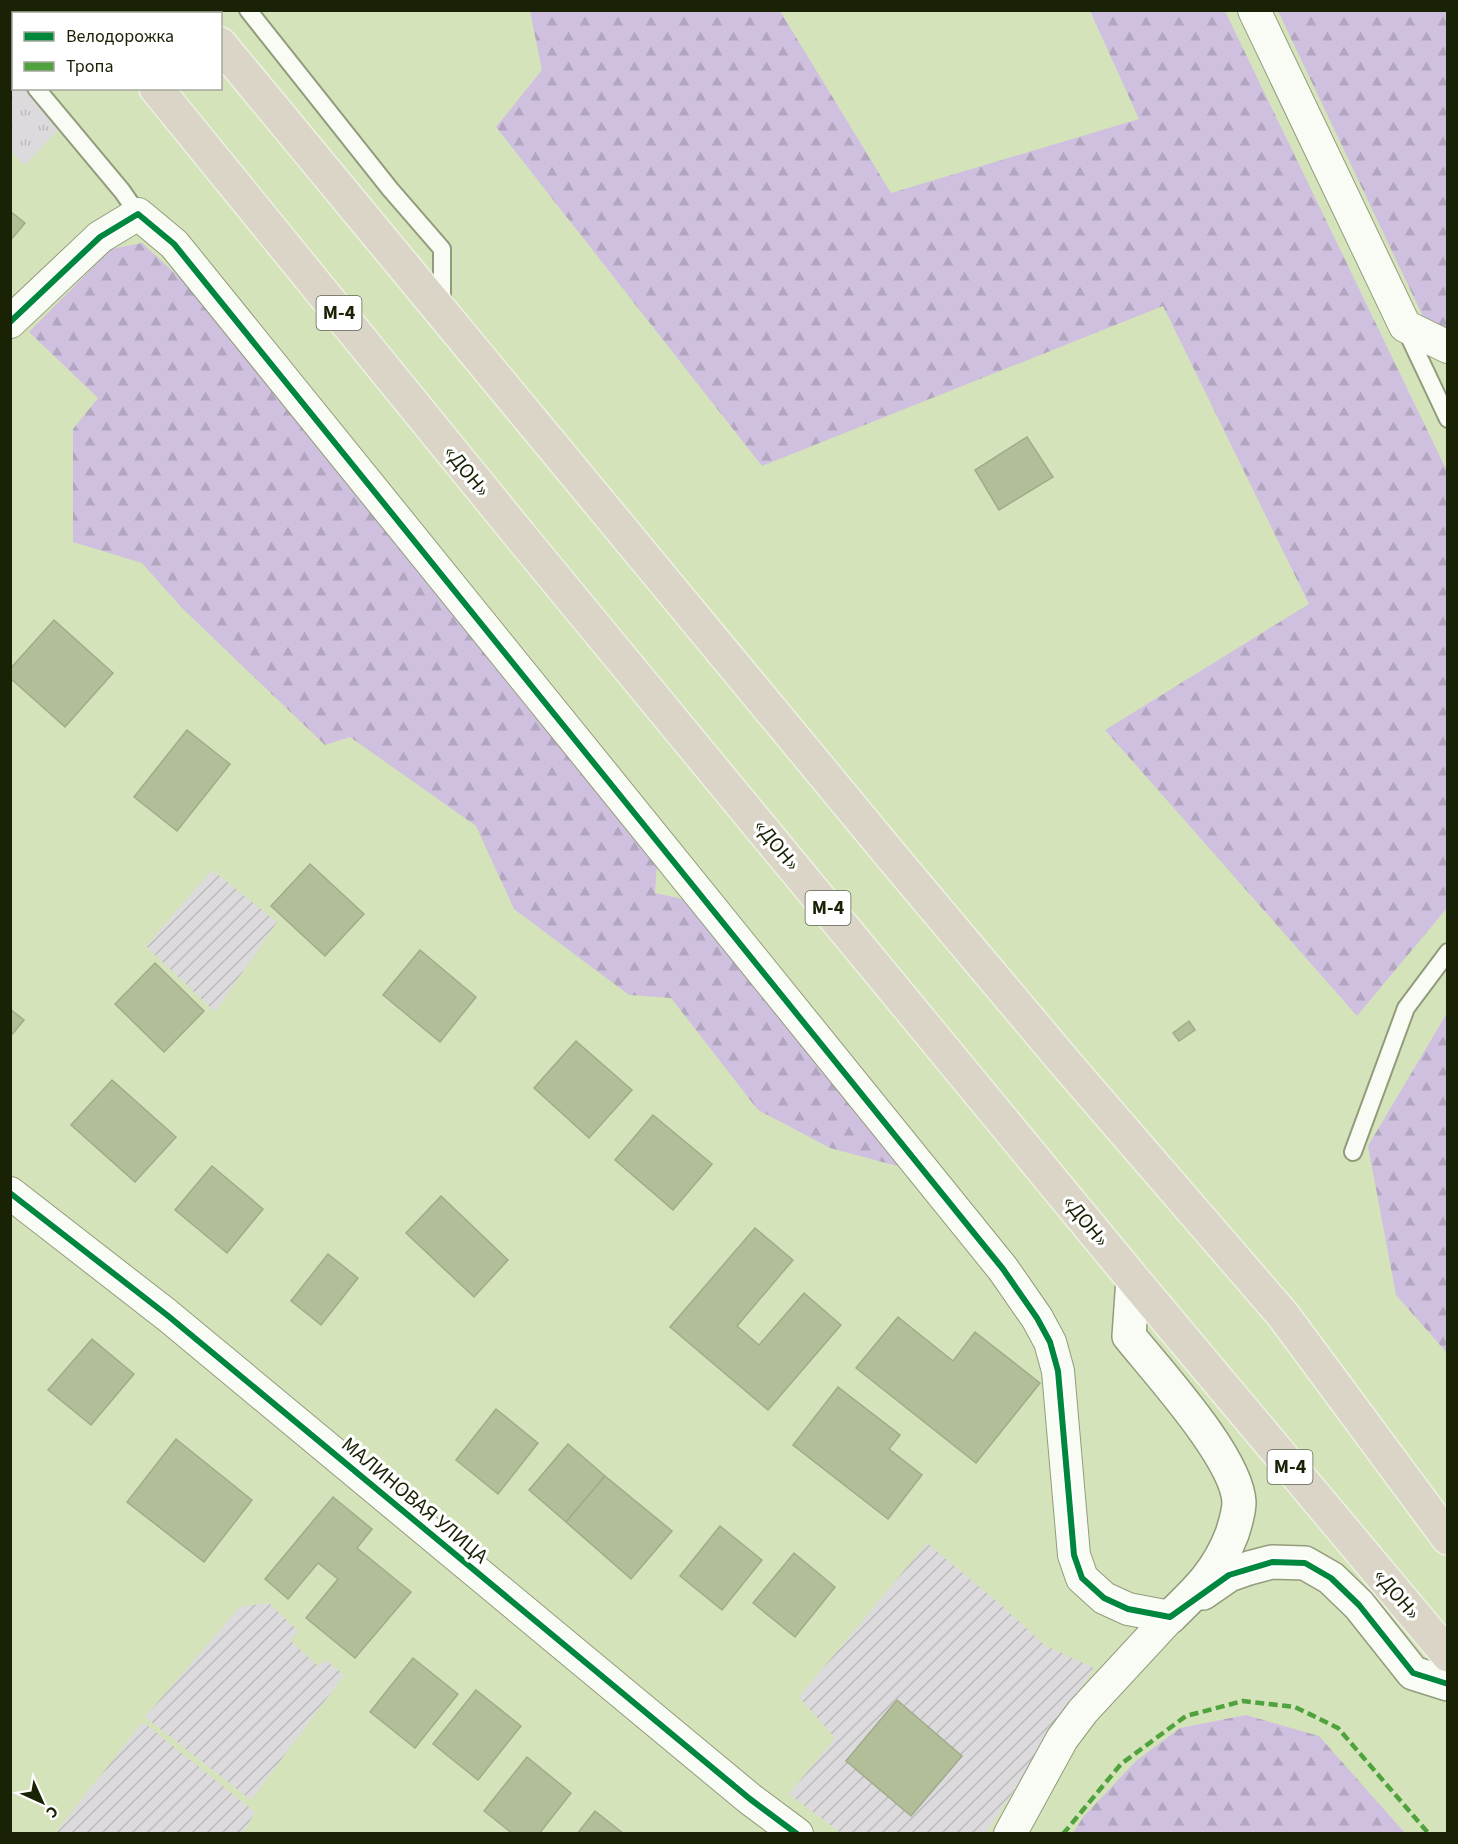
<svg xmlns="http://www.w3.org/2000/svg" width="1458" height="1844" font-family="'Source Sans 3',sans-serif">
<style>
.grass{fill:url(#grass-tufts)}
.forest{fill:url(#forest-firs)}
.garden{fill:url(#garden-furrows)}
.building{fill:#b2be98;stroke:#a1ab8b;stroke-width:1.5}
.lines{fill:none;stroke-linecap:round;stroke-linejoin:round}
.lane-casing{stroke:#919c7b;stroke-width:20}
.street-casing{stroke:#919c7b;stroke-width:34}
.secondary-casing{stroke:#919c7b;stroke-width:36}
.highway-casing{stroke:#ecf2e0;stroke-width:36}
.lane{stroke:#f9fbf5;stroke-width:16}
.street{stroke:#f9fbf5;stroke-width:32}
.secondary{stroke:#f9fbf5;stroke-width:33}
.highway{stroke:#dbd5c7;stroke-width:33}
.quiet{stroke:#4fa23d;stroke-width:4.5;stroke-dasharray:9 4.5;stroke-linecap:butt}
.cycleway-casing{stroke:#fff;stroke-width:10}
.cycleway{stroke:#00873e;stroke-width:6}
.labels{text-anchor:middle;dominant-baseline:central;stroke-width:6;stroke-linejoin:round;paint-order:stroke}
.shield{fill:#fff;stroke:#5e6450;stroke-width:1.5}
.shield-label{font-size:20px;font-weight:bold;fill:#192205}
.street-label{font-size:21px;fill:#192205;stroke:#fff}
</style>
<defs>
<pattern id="grass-tufts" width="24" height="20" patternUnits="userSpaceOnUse" patternTransform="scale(1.5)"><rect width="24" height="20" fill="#dcdadd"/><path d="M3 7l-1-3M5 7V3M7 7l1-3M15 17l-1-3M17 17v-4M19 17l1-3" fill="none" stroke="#bcbbbc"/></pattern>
<pattern id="forest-firs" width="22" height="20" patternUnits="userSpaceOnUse" patternTransform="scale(1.5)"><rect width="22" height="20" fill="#d0c0e0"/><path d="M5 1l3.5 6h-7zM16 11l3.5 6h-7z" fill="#b2a5bf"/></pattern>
<pattern id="garden-furrows" width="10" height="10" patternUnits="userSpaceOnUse" patternTransform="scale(1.5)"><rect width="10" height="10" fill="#dcdadd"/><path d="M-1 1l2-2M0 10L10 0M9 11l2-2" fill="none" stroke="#bcbbbc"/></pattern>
</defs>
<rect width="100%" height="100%" fill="#d5e3ba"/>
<!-- grass -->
<polygon class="grass" points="10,66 13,69 14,88 30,89 62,126 25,165 11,152"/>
<!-- forest -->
<g class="forest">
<polygon points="530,11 780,11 891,193 1139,119 1090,11 1225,11 1447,471 1447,908 1357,1016 1105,730 1309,604 1163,306 762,466 496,127 542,70"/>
<polygon points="1278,11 1447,11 1447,367"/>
<polygon points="142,243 182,280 657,863 655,893 687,900 901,1167 830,1148 758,1110 671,998 629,995 514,909 476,826 350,737 325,745 182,608 142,563 73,542 73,429 98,398 29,332 111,249"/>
<polygon points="1447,1013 1447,1353 1396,1295 1368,1146"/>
<polygon points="1246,1715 1319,1736 1405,1833 1073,1833 1084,1816 1136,1761 1180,1728"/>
</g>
<!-- garden -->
<g class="garden">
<polygon points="212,870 277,922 215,1012 146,946"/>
<polygon points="927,1543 1001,1605 1046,1646 1094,1668 986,1833 841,1833 789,1794 835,1738 799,1697"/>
<polygon points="269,1603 298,1631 290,1640 318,1666 325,1660 344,1675 251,1800 145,1717 240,1607"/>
<polygon points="143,1722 255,1812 243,1833 55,1833"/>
</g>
<!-- building -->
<g class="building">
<polygon points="10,211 25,223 10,241"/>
<polygon points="1027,437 1053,477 999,510 975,470"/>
<polygon points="54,620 113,673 65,727 10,678 10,669"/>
<polygon points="187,730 230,764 177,831 134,797"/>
<polygon points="310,864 364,914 325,956 271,906"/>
<polygon points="420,950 476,997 440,1042 383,995"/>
<polygon points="155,963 204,1011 164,1052 115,1004"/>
<polygon points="10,1009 24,1020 10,1037"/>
<polygon points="1189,1021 1195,1030 1179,1041 1173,1033"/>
<polygon points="576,1041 632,1090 589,1138 534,1088"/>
<polygon points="112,1080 176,1137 135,1182 71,1125"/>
<polygon points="653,1115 712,1164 673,1210 615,1160"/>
<polygon points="212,1166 263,1209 227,1253 175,1210"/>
<polygon points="441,1196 508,1260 474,1297 406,1233"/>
<polygon points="755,1228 793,1260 737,1326 759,1345 804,1293 841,1325 768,1410 670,1327"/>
<polygon points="328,1254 358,1278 321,1325 291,1301"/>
<polygon points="898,1317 953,1361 975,1332 1040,1383 976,1463 856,1368"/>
<polygon points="92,1339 134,1374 91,1425 48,1390"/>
<polygon points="838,1387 900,1435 889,1449 922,1475 888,1519 793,1445"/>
<polygon points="496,1409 538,1443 498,1494 456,1460"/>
<polygon points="176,1439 252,1500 204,1562 127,1502"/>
<polygon points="568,1444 605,1476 566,1522 529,1490"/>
<polygon points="605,1476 672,1531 631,1579 566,1522"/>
<polygon points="333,1497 372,1529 357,1548 411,1592 355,1658 306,1618 338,1579 318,1563 288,1599 265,1579"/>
<polygon points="720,1526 762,1560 722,1610 680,1576"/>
<polygon points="794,1553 835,1587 795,1637 753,1603"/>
<polygon points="413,1658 458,1694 415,1748 370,1712"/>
<polygon points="476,1690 521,1726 478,1780 433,1744"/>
<polygon points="897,1700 962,1756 911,1816 846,1761"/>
<polygon points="527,1757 571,1793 539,1834 513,1834 484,1811"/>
<polygon points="595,1811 624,1834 577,1834"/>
</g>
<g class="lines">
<defs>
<g id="lane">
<polyline points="248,10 390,189 442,249 442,308"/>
<polyline points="10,58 14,61"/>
<polyline points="36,88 122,191 138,214"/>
<polyline points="1406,330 1448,419"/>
<polyline points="1353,1152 1406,1008 1448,952"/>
</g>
<g id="street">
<polyline points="1254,10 1405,326 1448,347"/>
<polyline points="10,322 100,237 138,214 174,244 1003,1269 1037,1318 1050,1342 1058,1371 1074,1555 1082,1578 1104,1598 1128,1609 1170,1617"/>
<polyline points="10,1193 167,1315 750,1799 797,1834"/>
<polyline points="1010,1834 1062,1739 1083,1711 1170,1617"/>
</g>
<g id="secondary">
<path d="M1133 1279 1129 1336C1158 1372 1237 1458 1239 1502 1239 1513 1235 1524 1232 1534 1218 1571 1198 1590 1170 1617"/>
<polyline points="1203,1593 1229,1575 1249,1568 1272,1562 1305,1563 1331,1578 1359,1605 1413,1673 1448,1684"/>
</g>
<g id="highway">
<polyline points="94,10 96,14"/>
<polyline points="193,10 196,14"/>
<polyline points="220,44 899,865 1068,1066 1283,1315 1448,1538"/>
<polyline points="156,88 522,538 1133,1279 1448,1655"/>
</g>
</defs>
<!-- lane casing -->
<use href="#lane" class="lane-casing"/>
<!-- street casing -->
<use href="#street" class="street-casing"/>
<!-- secondary casing -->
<use href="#secondary" class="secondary-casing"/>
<!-- highway casing -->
<use href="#highway" class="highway-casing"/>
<!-- lane -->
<use href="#lane" class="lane"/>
<!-- street -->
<use href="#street" class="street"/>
<!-- secondary -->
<use href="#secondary" class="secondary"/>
<!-- highway -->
<use href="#highway" class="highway"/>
<!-- quiet -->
<polyline class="quiet" points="1063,1834 1121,1764 1186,1716 1243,1701 1295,1707 1338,1728 1429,1834"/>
<defs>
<g id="cycleway">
<polyline points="10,322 100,237 138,214 174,244 1003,1269 1037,1318 1050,1342 1058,1371 1074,1555 1082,1578 1104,1598 1128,1609 1170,1617 1229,1575 1272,1562 1305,1563 1331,1578 1359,1605 1413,1673 1448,1684"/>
<polyline points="10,1193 167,1315 750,1799 797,1834"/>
</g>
</defs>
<!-- cycleway casing -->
<use href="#cycleway" class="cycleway-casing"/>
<!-- cycleway -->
<use href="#cycleway" class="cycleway"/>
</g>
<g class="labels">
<!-- shield labels -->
<g class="shield">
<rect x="316.5" y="296" width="45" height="34" rx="4.5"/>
<rect x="805.5" y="891" width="45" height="34" rx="4.5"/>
<rect x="1267.5" y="1450" width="45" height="34" rx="4.5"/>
</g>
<g class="shield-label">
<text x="339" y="313">М-4</text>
<text x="828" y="908">М-4</text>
<text x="1290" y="1467">М-4</text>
</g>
<!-- street labels -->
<g class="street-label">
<text transform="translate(467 471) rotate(51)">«ДОН»</text>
<text transform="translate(777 845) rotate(51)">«ДОН»</text>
<text transform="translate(1086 1221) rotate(51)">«ДОН»</text>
<text transform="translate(415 1500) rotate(40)">МАЛИНОВАЯ УЛИЦА</text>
<text transform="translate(1397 1594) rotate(50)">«ДОН»</text>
</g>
</g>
<!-- border -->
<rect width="1458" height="1844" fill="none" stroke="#192205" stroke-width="24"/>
<!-- legend -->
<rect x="12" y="12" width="210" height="78" fill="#ffffff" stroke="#a3a79b" stroke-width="1.5"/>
<rect x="24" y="32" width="30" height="9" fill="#00873e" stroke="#a3a79b" stroke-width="1.5"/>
<text x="66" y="42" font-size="18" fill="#192205">Велодорожка</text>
<rect x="24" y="62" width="30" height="9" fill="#4fa23d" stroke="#a3a79b" stroke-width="1.5"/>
<text x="66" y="72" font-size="18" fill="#192205">Тропа</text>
<!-- north arrow -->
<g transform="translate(42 1802) rotate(135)" stroke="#ffffff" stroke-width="4.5" paint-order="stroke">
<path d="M0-4.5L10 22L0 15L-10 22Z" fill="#192205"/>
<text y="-9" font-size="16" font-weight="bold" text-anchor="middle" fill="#192205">С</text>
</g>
</svg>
